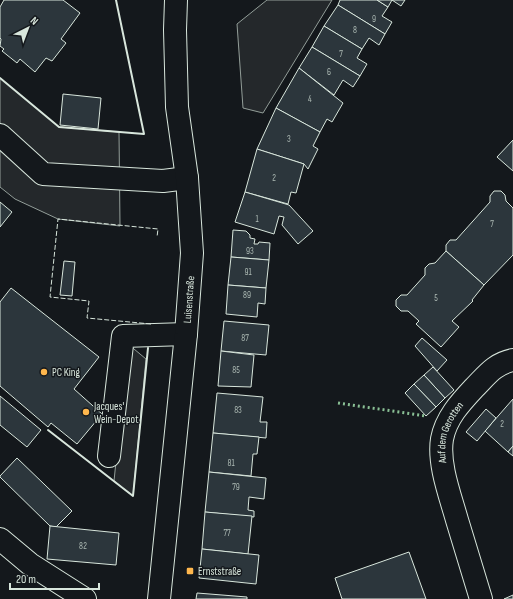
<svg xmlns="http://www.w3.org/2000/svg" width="513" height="599" font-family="'Sofia Sans Condensed',sans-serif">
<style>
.parking{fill:#24282b;stroke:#939e99}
.building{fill:#2c363c;stroke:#d8e6dc}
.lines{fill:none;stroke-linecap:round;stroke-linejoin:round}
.minor-casing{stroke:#d8e6dc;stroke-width:24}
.major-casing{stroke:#d8e6dc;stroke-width:24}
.minor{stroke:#14181c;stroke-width:22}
.major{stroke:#14181c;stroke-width:22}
.hedge{stroke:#8ac095;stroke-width:3;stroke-dasharray:2 3;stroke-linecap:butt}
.fence{stroke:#d8e6dc;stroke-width:1;stroke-dasharray:5 2;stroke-linecap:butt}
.wall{stroke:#d8e6dc;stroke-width:2}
.poi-dot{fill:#ffb74d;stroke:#14181c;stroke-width:1.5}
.labels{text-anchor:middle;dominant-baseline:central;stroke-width:3;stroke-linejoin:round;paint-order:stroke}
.number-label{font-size:9px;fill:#adbab4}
.street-label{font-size:11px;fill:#d8e6dc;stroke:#14181c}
.poi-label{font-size:11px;fill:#d8e6dc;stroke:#14181c;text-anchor:start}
</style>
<rect width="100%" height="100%" fill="#14181c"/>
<!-- parking -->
<g class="parking">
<polygon points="267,0 332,0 263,113 243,108 237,24"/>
<polygon points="0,78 59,127 119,132 120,226 58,219 15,199 0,187"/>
<polygon points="128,344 146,359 133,496 114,481"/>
</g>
<!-- building -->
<g class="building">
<polygon points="4,0 63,0 80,13 61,39 66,43 52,61 46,58 35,72 20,59 17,63 2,51 4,49 0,46 1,39 0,38 0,7"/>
<polygon points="340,0 377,0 388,7 382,16 392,22 385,34 338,5"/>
<polygon points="377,0 392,0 388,7"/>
<polygon points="392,0 405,0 401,6"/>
<polygon points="338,5 385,34 379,45 369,38 362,49 324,26"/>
<polygon points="324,26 362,49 357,58 367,64 360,76 312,47"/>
<polygon points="312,47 360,76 353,87 343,80 334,95 299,68"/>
<polygon points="299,68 343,103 332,122 327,119 320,132 276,108"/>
<polygon points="63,94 101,98 98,129 60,125"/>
<polygon points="276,108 320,132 313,146 318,149 308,169 304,164 257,149"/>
<polygon points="513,140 513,171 497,157"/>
<polygon points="257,149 304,164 296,193 291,192 288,204 245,192"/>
<polygon points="494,191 501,191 505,195 506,201 513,208 513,255 484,285 446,251 446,245 450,240 456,240 490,202 490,196"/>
<polygon points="245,192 289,205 313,231 298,244 282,225 284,217 279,216 274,234 235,222"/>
<polygon points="0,202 12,212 0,227"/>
<polygon points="233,230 246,231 250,235 250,238 255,239 254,244 258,244 259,242 270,243 269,260 231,257"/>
<polygon points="446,251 484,285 472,300 473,301 452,321 459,327 441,347 416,324 419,321 408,311 401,311 396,306 396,300 401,295 407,295 425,275 425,268 429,264 435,263"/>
<polygon points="231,257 269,260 266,288 228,285"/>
<polygon points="64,261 75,262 72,296 60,295"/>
<polygon points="228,285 266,288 265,304 258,303 257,317 226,314"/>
<polygon points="11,288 99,357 74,389 102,414 77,444 51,423 48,427 0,386 0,302"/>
<polygon points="224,321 269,325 266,355 221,351"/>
<polygon points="422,338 447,360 437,371 415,346"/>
<polygon points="221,351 254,355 251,387 218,386"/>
<polygon points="433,367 454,390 445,398 424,375"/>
<polygon points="424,375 445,398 436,407 414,384"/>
<polygon points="414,384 436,407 426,416 405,393"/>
<polygon points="217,393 263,397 260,422 267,422 266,438 213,433"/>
<polygon points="0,396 41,430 27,447 0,425"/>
<polygon points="513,399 513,446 508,452 485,431"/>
<polygon points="486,409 496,418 477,441 466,432"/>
<polygon points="213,433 259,437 257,454 253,454 251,476 209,472"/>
<polygon points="513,446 513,456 508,452"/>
<polygon points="17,458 72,511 56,527 50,526 0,477 0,476"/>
<polygon points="209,472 266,478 264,499 249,497 248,510 254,511 254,517 205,512"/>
<polygon points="205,512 252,516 248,554 202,549"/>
<polygon points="50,526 119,533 116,565 47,559"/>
<polygon points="202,549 259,555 256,584 199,578"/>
<polygon points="409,552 426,599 342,599 335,578"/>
<polygon points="197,593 247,597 247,599 196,599"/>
<polygon points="513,595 513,599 504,599"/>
</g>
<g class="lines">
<defs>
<g id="minor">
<polyline points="0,135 43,174 163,181 187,178"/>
<polyline points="109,456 123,336 186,334"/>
<polyline points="0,539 30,564 85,599"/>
<path id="s1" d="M481 599C473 573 465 546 457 520 450 495 438 464 442 439 446 418 460 403 474 388 487 375 494 364 513 360"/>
</g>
<g id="major">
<path id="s2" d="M159 599 186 334 192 253 187 178 177 107 175 30 176 0"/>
</g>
</defs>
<!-- minor casing -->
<use href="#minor" class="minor-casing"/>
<!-- major casing -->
<use href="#major" class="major-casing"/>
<!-- minor -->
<use href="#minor" class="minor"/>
<!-- major -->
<use href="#major" class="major"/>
<!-- hedge -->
<polyline class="hedge" points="338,403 426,416"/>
<!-- fence -->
<polyline class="fence" points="151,324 87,318 89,301 50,297 58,219 158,229 157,237"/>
<!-- wall -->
<g class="wall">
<polyline points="0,78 59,127 144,134 116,0"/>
<polyline points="48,430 133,496 148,348"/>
</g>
</g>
<!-- markers -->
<g class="poi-dot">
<circle cx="44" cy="372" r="4"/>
<circle cx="86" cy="412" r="4"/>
<rect x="186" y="567" width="8" height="8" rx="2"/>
</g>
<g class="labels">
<!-- number labels -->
<g class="number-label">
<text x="374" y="19">9</text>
<text x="355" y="30">8</text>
<text x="341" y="54">7</text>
<text x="329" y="72">6</text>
<text x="310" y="99">4</text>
<text x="289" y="139">3</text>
<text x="274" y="178">2</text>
<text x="257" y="219">1</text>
<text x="492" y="224">7</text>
<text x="250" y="251">93</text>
<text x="248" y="272">91</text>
<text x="247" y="295">89</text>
<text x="436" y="298">5</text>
<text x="245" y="338">87</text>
<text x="236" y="370">85</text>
<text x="238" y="410">83</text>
<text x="502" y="424">2</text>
<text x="231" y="463">81</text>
<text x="236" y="487">79</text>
<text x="227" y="533">77</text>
<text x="83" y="546">82</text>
</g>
<!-- street labels -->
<g class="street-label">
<text stroke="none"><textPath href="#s2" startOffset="301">Luisenstraße</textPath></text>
<text stroke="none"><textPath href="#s1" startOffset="174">Auf dem Gerotten</textPath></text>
</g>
<!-- poi labels -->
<g class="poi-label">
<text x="52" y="372">PC King</text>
<text x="94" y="406">Jacques'<tspan x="94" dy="13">Wein-Depot</tspan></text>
<text x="198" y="571">Ernststraße</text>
</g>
</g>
<!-- north arrow -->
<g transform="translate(28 28) rotate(42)" stroke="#14181c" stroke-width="3" paint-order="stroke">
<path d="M0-3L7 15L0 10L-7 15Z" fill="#d8e6dc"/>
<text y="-6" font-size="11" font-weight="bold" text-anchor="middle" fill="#d8e6dc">N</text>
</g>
<!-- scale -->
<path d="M10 583v6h89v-6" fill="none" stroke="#d8e6dc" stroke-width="2"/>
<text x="16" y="583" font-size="12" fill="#d8e6dc" stroke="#14181c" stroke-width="3" paint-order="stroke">20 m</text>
</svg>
